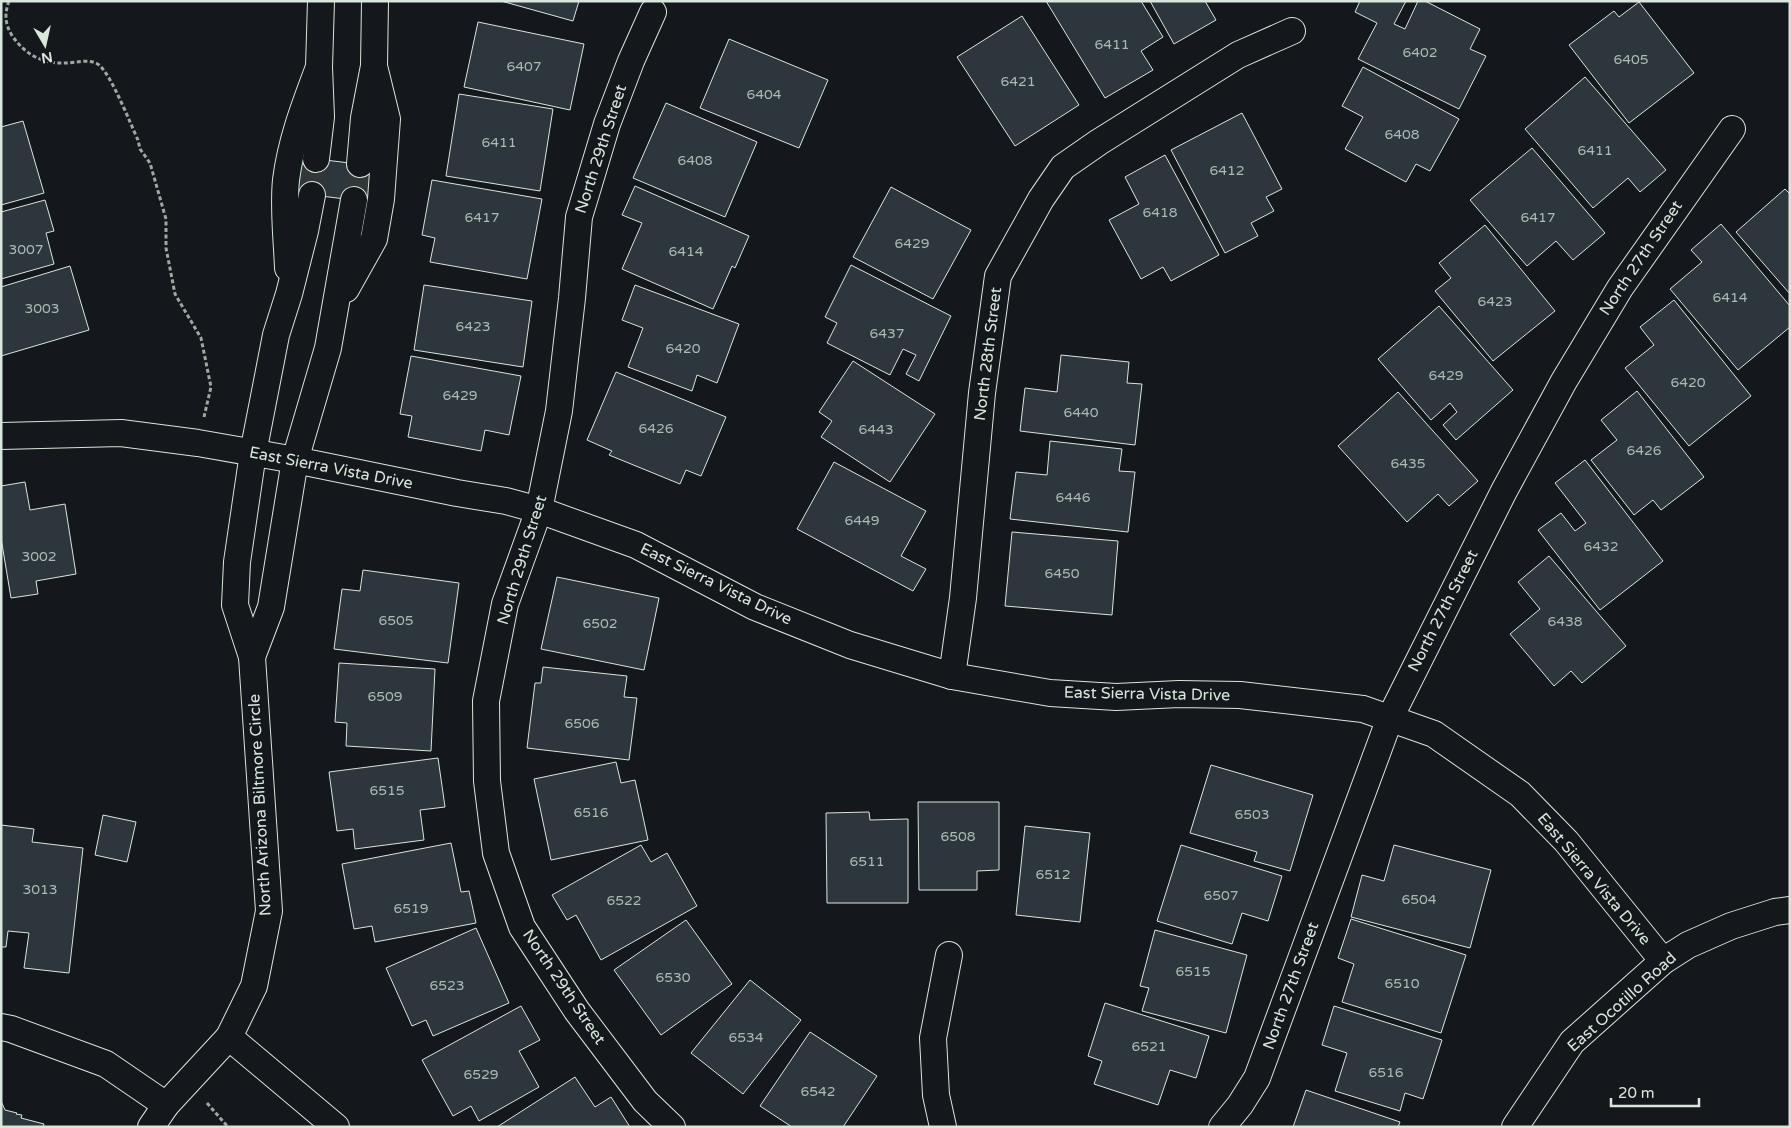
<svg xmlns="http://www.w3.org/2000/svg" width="1791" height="1128" font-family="'Varela Round',sans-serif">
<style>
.building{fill:#2c363c;stroke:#d8e6dc}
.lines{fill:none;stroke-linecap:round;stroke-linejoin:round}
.minor-tunnel{stroke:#313739;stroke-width:26;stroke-dasharray:26 13;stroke-linecap:butt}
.minor-casing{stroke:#d8e6dc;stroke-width:28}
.path{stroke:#9da8a2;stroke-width:3;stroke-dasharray:4 2.5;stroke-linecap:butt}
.minor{stroke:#14181c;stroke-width:26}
.labels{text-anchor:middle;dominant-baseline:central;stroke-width:4;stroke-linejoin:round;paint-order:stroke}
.number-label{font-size:14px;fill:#adbab4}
.street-label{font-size:16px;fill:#d8e6dc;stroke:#14181c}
</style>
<rect width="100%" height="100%" fill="#14181c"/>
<!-- building -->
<g class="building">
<polygon points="501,1 579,1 573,21"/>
<polygon points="1046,1 1141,1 1163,37 1141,51 1153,70 1105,98"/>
<polygon points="1150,1 1205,1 1216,20 1174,44"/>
<polygon points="1360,1 1406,1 1394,24 1405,29 1418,1 1425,1 1480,29 1470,49 1486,56 1459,109 1358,59 1377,23 1355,12"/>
<polygon points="1639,2 1694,73 1629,123 1569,45 1614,11 1619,17"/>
<polygon points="1022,16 1079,105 1015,146 957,57"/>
<polygon points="478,22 584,44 570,110 464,87"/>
<polygon points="729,39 828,80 799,148 700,108"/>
<polygon points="1363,67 1459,119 1430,171 1416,164 1406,182 1345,149 1363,117 1342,106"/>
<polygon points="1585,77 1666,170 1640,192 1628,178 1593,208 1525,129"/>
<polygon points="459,94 553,109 540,191 446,176"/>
<polygon points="666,103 757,142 725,217 633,178"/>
<polygon points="1242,113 1282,189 1266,197 1274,211 1251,223 1258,236 1225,253 1171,150"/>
<polygon points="23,121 44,193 1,205 1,127"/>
<polygon points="1532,148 1605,233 1573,260 1556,241 1527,266 1470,200"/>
<polygon points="1165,155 1219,255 1171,281 1163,267 1141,279 1109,220 1139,204 1125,177"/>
<polygon points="300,157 375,166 370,202 296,193"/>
<polygon points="432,180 542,199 527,279 430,262 435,238 422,235"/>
<polygon points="635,186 749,236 735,268 732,266 713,309 622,269 642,223 622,215"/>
<polygon points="891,187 971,230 933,299 853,257"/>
<polygon points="1785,189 1790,194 1790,294 1736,232"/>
<polygon points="45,200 54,231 46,233 54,264 1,279 1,212"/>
<polygon points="1721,224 1790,306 1790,327 1738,370 1670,289 1702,262 1691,250"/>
<polygon points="1485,225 1555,311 1493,361 1435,291 1451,278 1439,263"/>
<polygon points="851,265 951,316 919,381 906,374 916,355 903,349 890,375 827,343 837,323 825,317"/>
<polygon points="70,266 89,330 1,356 1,287"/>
<polygon points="424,285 532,301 523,367 414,350"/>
<polygon points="635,285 739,324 717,383 697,375 692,391 628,367 643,328 622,320"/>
<polygon points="1674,300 1751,396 1689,446 1625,368 1654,345 1640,327"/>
<polygon points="1439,306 1513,390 1456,440 1443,425 1457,412 1450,403 1431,420 1378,359"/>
<polygon points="1061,355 1129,362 1127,383 1142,384 1135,445 1020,431 1025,388 1057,392"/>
<polygon points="411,356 521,376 509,435 485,430 481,451 408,437 412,416 400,414"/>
<polygon points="853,361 935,414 890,482 821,437 832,421 819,412"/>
<polygon points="616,372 726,417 701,476 686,470 680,484 609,455 612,451 587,440"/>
<polygon points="1637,391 1704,477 1661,510 1653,500 1634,515 1591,460 1617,440 1601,420"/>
<polygon points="1398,392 1478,481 1449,506 1438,494 1407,522 1338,446"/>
<polygon points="1050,441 1122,449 1119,471 1135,472 1128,532 1010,519 1016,472 1047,475"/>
<polygon points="1585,460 1663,561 1600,610 1538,530 1561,513 1575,531 1586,523 1555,483"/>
<polygon points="834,462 926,511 901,556 926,569 913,591 797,529"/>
<polygon points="25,482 30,510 65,504 76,574 36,581 38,594 11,598 1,538 1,486"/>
<polygon points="1012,532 1118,541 1112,615 1005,606"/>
<polygon points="1549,556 1626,646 1582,683 1571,671 1554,686 1510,634 1540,609 1518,582"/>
<polygon points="363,570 459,583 448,663 334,649 342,589 360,591"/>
<polygon points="557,577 659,598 644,670 541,649"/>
<polygon points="339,663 435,669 431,751 346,746 347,723 335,722"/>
<polygon points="543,667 627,676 624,697 637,698 629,760 527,748 535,683 541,683"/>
<polygon points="438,758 445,807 420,810 424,840 355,849 353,829 337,831 329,772"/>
<polygon points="616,762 621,783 635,780 648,840 551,860 534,779"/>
<polygon points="1211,765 1313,795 1290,871 1254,861 1257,852 1190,833"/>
<polygon points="918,802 999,802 999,870 977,871 977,890 919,890"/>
<polygon points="869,812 870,820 908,819 908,903 827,903 826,813"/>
<polygon points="103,815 136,822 127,862 95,855"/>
<polygon points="1,825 34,829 32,842 83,848 69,973 24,968 29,933 8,931 6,947 1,947"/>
<polygon points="1025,826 1090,833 1080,922 1016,915"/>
<polygon points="451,843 461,892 469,891 476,923 375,942 372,926 354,929 342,864"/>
<polygon points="641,845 651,862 667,853 697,906 601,960 576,915 567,920 552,895"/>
<polygon points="1181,845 1282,876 1268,921 1242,913 1232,944 1157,921"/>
<polygon points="1394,845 1491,870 1470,948 1351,917 1362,875 1384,881"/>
<polygon points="1351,919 1466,955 1441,1033 1342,1002 1354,964 1338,958"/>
<polygon points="686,920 732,984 661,1035 614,970"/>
<polygon points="476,928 509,1003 433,1036 426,1020 412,1026 386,968"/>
<polygon points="1155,930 1247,955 1226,1033 1142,1011 1149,988 1140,986"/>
<polygon points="750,980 801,1020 743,1094 691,1053"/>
<polygon points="1105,1003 1209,1036 1196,1078 1170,1070 1158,1105 1094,1084 1102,1061 1088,1056"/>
<polygon points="521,1006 540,1040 519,1051 539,1087 479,1121 471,1106 453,1116 422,1060"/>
<polygon points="1334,1006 1442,1040 1423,1099 1405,1093 1400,1111 1335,1091 1347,1053 1322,1045"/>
<polygon points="810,1032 877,1076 843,1127 792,1127 760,1106"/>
<polygon points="575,1077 595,1107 611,1097 630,1127 497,1127"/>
<polygon points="1306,1090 1400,1122 1398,1127 1293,1127"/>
<polygon points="1,1101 5,1110 17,1113 16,1114 22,1115 21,1118 44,1124 43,1127 1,1127"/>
</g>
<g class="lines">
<!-- minor-tunnel -->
<g class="minor-tunnel">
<polyline points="312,195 316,159"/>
<polyline points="354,200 360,164"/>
</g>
<defs>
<g id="minor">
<polyline points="653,12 631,61 607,124 579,217 572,298 559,411 539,510 505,604 486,701 487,781 496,853 522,927 577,1011 645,1101 672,1127"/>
<polyline points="316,159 321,117 319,67 321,1"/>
<polyline points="360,164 364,118 374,66 375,1"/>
<path d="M288 268C287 240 283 209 286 180 291 140 305 104 319 67"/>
<polyline points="346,289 374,239 381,199 387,119 374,66"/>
<polyline points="1,436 121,433 198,443 295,460 457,493 506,501 539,510 636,545 755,607 850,645 952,676 1050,693 1116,697 1179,694 1240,695 1363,709 1434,734 1520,794 1566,841 1663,961"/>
<polyline points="252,657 271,607 295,460 328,348 354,200"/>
<polyline points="952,676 963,598 982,393 998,276 1041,199 1063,167 1099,142 1238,55 1292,31"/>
<polyline points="1,1027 11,1029 106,1064 166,1105"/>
<polyline points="229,1037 336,1127"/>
<polyline points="151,1127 166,1105 229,1037 254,986 269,911 252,657 235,605 237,562 253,453 276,335 289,294 305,231 312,195"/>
<polyline points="943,1127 936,1095 933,1038 949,955"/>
<polyline points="1222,1127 1240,1105 1257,1078 1390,718 1504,491 1564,381 1620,288 1732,129"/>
<polyline points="1515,1127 1572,1042 1663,961 1688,945 1731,926 1775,912 1790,910"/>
</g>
</defs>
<!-- minor casing -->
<use href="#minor" class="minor-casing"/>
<!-- path -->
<g class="path">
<path d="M9 1C4 15 5 25 13 37 26 55 43 64 65 63 76 63 90 58 99 65 112 76 130 123 138 140L140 149 150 163 166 219V248L175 294 201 338 211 387 204 417"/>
<polyline points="207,1103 228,1127"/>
</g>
<!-- minor -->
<use href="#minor" class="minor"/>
</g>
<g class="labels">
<!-- number labels -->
<g class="number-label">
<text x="1112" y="44">6411</text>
<text x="1420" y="52">6402</text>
<text x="1631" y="59">6405</text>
<text x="524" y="66">6407</text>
<text x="1018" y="81">6421</text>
<text x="764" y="94">6404</text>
<text x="1402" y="134">6408</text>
<text x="499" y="142">6411</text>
<text x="1595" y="150">6411</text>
<text x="695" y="160">6408</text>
<text x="1227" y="170">6412</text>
<text x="1160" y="212">6418</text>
<text x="482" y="217">6417</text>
<text x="1538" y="217">6417</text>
<text x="912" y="243">6429</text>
<text x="26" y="249">3007</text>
<text x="686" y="251">6414</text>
<text x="1730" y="297">6414</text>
<text x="1495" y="301">6423</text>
<text x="42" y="308">3003</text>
<text x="473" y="326">6423</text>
<text x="887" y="333">6437</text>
<text x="683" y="348">6420</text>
<text x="1446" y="375">6429</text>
<text x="1688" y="382">6420</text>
<text x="460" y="395">6429</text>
<text x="1081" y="412">6440</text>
<text x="656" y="428">6426</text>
<text x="876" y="429">6443</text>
<text x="1644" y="450">6426</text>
<text x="1408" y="463">6435</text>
<text x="1073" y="497">6446</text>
<text x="862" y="520">6449</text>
<text x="1601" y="546">6432</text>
<text x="39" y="556">3002</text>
<text x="1062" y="573">6450</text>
<text x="396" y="620">6505</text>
<text x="1565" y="621">6438</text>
<text x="600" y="623">6502</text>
<text x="385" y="696">6509</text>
<text x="582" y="723">6506</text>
<text x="387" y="790">6515</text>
<text x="591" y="812">6516</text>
<text x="1252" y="814">6503</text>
<text x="958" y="836">6508</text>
<text x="867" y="861">6511</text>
<text x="1053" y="874">6512</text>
<text x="40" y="889">3013</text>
<text x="1221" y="895">6507</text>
<text x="1419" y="899">6504</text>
<text x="624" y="900">6522</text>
<text x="411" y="908">6519</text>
<text x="1193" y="971">6515</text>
<text x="673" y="977">6530</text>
<text x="1402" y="983">6510</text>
<text x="447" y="985">6523</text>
<text x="746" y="1037">6534</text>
<text x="1149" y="1046">6521</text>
<text x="1386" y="1072">6516</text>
<text x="481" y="1074">6529</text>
<text x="818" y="1091">6542</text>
</g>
<!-- street labels -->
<g class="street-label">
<text transform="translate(601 149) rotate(-72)">North 29th Street</text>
<text transform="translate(1641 258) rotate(-56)">North 27th Street</text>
<text transform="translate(988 354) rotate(-83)">North 28th Street</text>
<text transform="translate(331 468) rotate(11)">East Sierra Vista Drive</text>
<text transform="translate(522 560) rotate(-73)">North 29th Street</text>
<text transform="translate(716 584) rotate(26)">East Sierra Vista Drive</text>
<text transform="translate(1443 611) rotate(-63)">North 27th Street</text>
<text transform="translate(1147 694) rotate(1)">East Sierra Vista Drive</text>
<text transform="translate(260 805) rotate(-93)">North Arizona Biltmore Circle</text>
<text transform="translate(1594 879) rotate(50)">East Sierra Vista Drive</text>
<text transform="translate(1291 986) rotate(-70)">North 27th Street</text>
<text transform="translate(564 987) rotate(56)">North 29th Street</text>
<text transform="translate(1622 1002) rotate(-42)">East Ocotillo Road</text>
</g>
</g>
<!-- border -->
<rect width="1791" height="1128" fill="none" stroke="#d8e6dc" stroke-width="5"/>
<!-- north arrow -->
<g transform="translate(45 45) rotate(171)" stroke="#14181c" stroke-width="4" paint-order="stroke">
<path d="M0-4L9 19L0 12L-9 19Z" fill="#d8e6dc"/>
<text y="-8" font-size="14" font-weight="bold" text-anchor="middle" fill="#d8e6dc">N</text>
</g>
<!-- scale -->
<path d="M1611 1098v8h88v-8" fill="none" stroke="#d8e6dc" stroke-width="2.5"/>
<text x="1618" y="1098" font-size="15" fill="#d8e6dc" stroke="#14181c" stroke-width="4" paint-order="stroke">20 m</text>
</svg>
